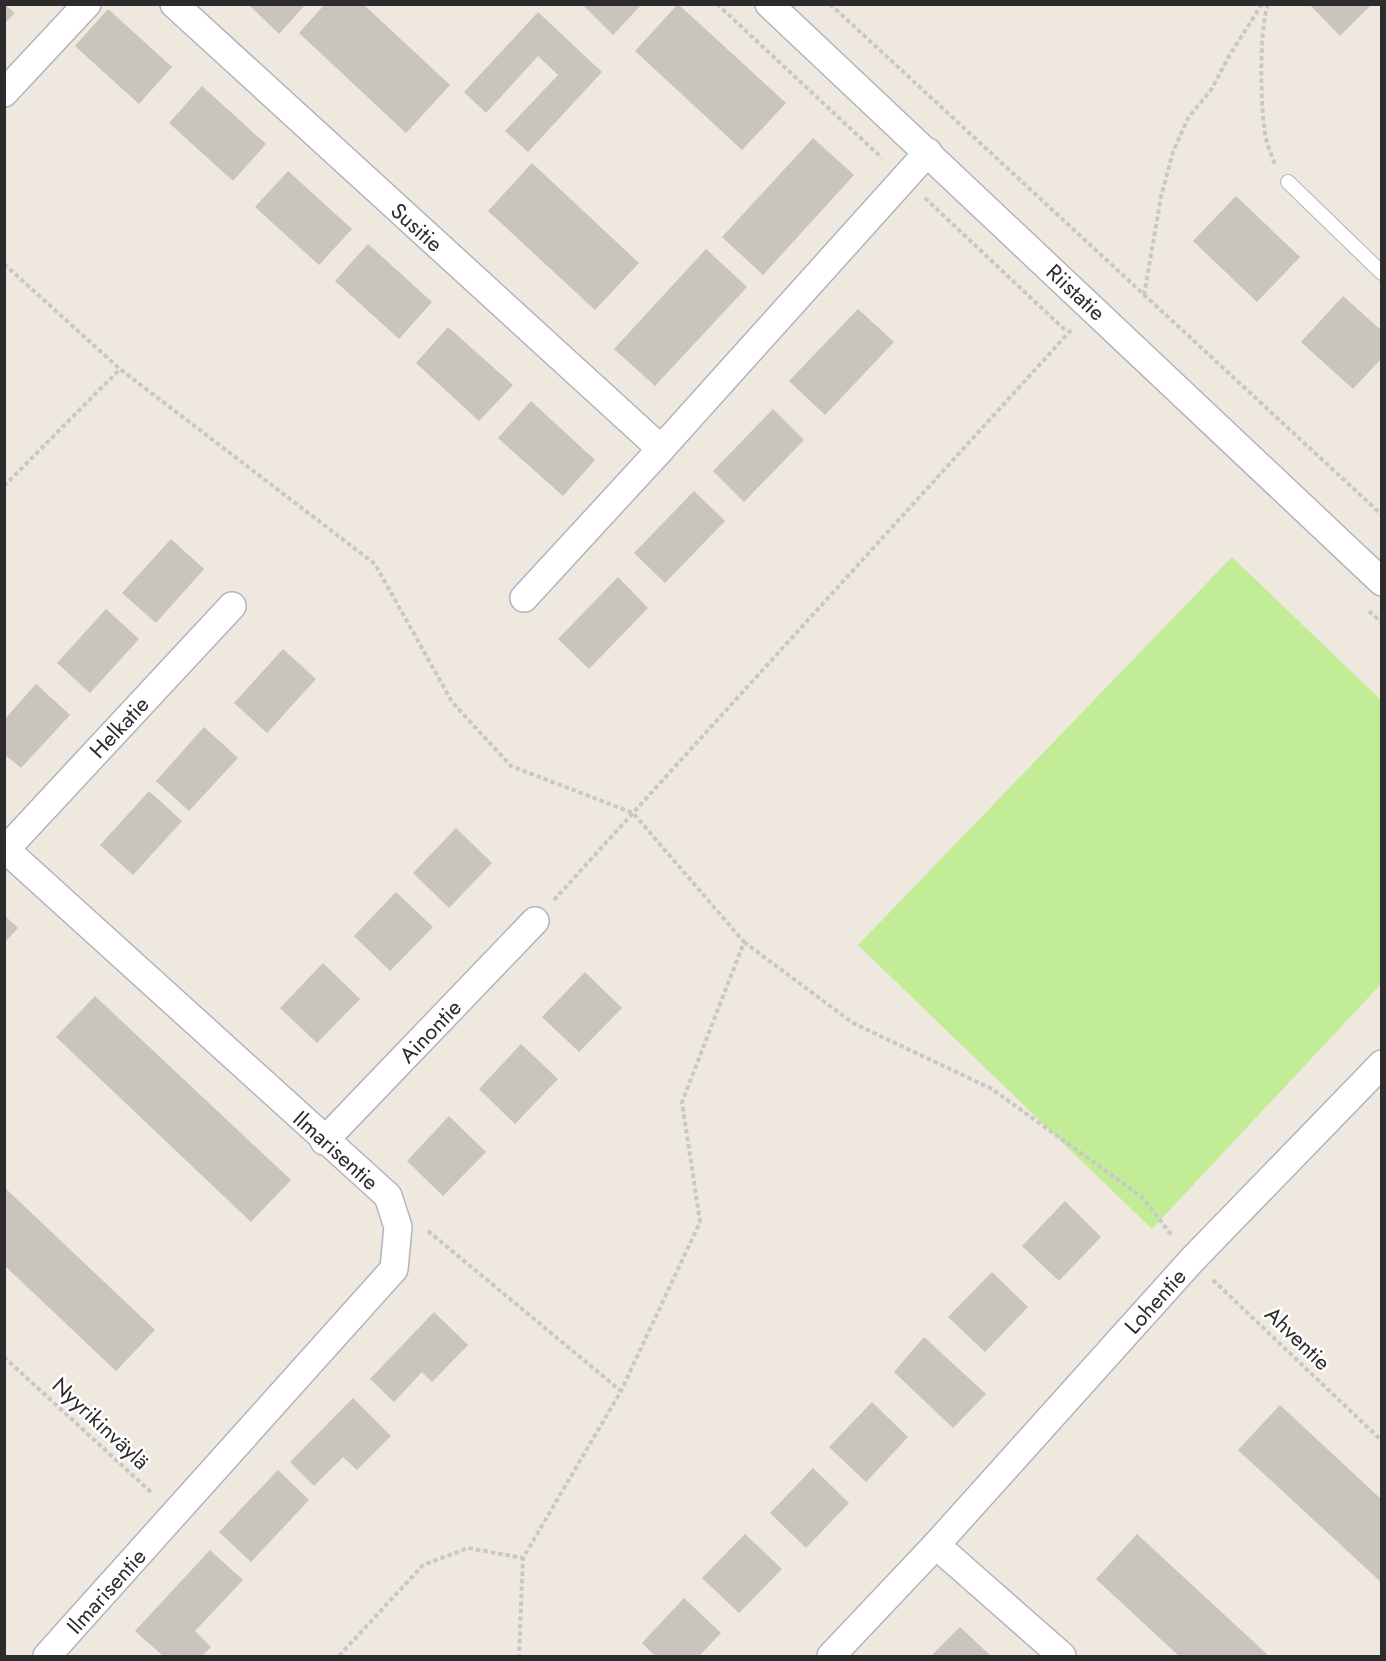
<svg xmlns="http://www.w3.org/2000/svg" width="1386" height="1661" font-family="Jost,sans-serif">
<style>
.pitch{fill:#c2ec96}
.building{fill:#c9c5bd}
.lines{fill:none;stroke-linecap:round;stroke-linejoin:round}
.service-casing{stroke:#b2b3c0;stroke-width:16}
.minor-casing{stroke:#b2b3c0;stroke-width:30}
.path{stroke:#c8c8c8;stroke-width:4;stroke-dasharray:4.5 3;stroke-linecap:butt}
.service{stroke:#fff;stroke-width:14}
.minor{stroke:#fff;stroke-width:27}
.labels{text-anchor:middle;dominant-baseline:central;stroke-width:5;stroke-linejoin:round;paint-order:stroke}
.street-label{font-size:22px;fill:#2c2c2c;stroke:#fff}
</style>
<rect width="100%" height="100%" fill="#eee8de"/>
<!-- pitch -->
<polygon class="pitch" points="1232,557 1381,700 1381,984 1152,1229 858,945"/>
<!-- building -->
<g class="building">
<polygon points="4,4 15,13 4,24"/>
<polygon points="248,4 306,4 279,34"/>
<polygon points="325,4 363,4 450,85 406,133 299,33"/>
<polygon points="582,4 642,4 613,35"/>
<polygon points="678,4 786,103 742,150 635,51"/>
<polygon points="1309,4 1372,4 1340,36"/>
<polygon points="108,9 172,67 139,104 75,46"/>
<polygon points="538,12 602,72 528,152 505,131 558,75 538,56 486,113 464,92"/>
<polygon points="202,86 266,144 233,181 169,123"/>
<polygon points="813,138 854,175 763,275 722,237"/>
<polygon points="532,163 639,263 595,310 488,211"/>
<polygon points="288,171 352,229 319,265 255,207"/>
<polygon points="1236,196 1300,257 1257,302 1193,241"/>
<polygon points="368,244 432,302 399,339 335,281"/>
<polygon points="706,249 747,287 655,386 614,349"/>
<polygon points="1343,296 1382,331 1382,358 1353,389 1301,342"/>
<polygon points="858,309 894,342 825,415 789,381"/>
<polygon points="448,327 513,385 479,421 416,363"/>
<polygon points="531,401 595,460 563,496 498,438"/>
<polygon points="773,409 804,440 744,502 713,471"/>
<polygon points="694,491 725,521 665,583 634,553"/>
<polygon points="171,539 204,569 156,623 122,593"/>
<polygon points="618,577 648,608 589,669 558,639"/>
<polygon points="106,609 139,639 90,693 57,663"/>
<polygon points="283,649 316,679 267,733 234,703"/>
<polygon points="36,684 70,715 21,768 4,754 4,720"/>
<polygon points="204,727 238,758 189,811 156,781"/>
<polygon points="149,791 182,821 133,875 100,845"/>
<polygon points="456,828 492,863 449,908 413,873"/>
<polygon points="396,892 433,927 390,971 354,936"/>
<polygon points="4,915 18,928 4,943"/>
<polygon points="323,963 360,999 317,1043 280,1008"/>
<polygon points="585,972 622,1008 579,1052 542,1017"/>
<polygon points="95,996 291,1180 251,1222 56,1037"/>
<polygon points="521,1044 558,1079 515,1124 479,1089"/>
<polygon points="449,1116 486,1152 443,1196 407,1161"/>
<polygon points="4,1187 155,1330 116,1371 4,1265"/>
<polygon points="1065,1201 1101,1237 1059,1281 1022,1246"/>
<polygon points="992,1272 1028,1307 985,1352 948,1317"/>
<polygon points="434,1312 468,1345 432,1382 422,1372 394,1402 370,1379"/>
<polygon points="924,1337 986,1394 953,1428 894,1372"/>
<polygon points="353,1398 391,1436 357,1470 343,1457 314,1486 290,1462"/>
<polygon points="872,1402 908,1437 866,1482 829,1447"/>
<polygon points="1280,1405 1382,1500 1382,1583 1238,1450"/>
<polygon points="813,1468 849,1503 806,1548 770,1513"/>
<polygon points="278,1470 309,1500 251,1562 219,1532"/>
<polygon points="745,1534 782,1569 739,1613 702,1578"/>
<polygon points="1137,1534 1269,1656 1179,1656 1096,1579"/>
<polygon points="210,1550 243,1580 195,1631 211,1647 202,1656 163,1656 135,1631"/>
<polygon points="684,1598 721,1633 699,1656 655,1656 642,1643"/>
<polygon points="960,1627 991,1656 931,1656"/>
</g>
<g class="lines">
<defs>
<polyline id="service" points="1288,182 1382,273"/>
<g id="minor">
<polyline points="174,4 661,449 928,152"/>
<polyline points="769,4 1382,582"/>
<polyline points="4,93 87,4"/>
<polyline points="524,598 661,449"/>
<polyline points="4,848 388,1196 398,1227 394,1269 47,1656"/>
<polyline points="6,849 232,606"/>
<polyline points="324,1141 535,921"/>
<polyline points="936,1545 1062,1656"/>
<polyline points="831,1656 936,1545 1192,1260 1382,1064"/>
</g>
</defs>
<!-- service casing -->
<use href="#service" class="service-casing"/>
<!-- minor casing -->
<use href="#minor" class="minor-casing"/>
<!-- path -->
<g class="path">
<polyline points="717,4 882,158"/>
<polyline points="830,4 1382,515"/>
<path d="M1268 4C1259 29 1260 112 1266 138 1268 147 1272 156 1275 165"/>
<polyline points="925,198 1066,331"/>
<polyline points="4,264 120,369 375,564 452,702 511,766 633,813 744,942 682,1102 700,1222 621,1391 523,1558 519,1656"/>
<polyline points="1144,295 1161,197 1173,152 1188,118 1211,90 1229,56 1262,4"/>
<polyline points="4,486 120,369"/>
<polyline points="1369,611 1382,623"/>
<polyline points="554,900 1071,330"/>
<polyline points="744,942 853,1023 992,1089 1142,1197 1173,1237"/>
<polyline points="428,1231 621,1391"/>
<polyline points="1213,1280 1382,1441"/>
<polyline points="4,1357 152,1493"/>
<polyline points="339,1656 423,1565 468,1548 523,1558"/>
</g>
<!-- service -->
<use href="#service" class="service"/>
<!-- minor -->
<use href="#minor" class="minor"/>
</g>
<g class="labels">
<!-- street labels -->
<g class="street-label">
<text transform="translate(417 227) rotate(42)">Susitie</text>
<text transform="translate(1076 292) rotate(43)">Riistatie</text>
<text transform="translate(119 727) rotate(-47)">Helkatie</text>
<text transform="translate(430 1031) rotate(-46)">Ainontie</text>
<text transform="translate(336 1150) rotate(42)">Ilmarisentie</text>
<text transform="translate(1155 1301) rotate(-48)">Lohentie</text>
<text transform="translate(1298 1338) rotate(44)">Ahventie</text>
<text transform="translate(101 1423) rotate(43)">Nyyrikinväylä</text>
<text transform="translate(106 1591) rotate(-48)">Ilmarisentie</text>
</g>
</g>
<!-- border -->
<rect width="1386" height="1661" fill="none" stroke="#2c2c2c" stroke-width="12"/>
</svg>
